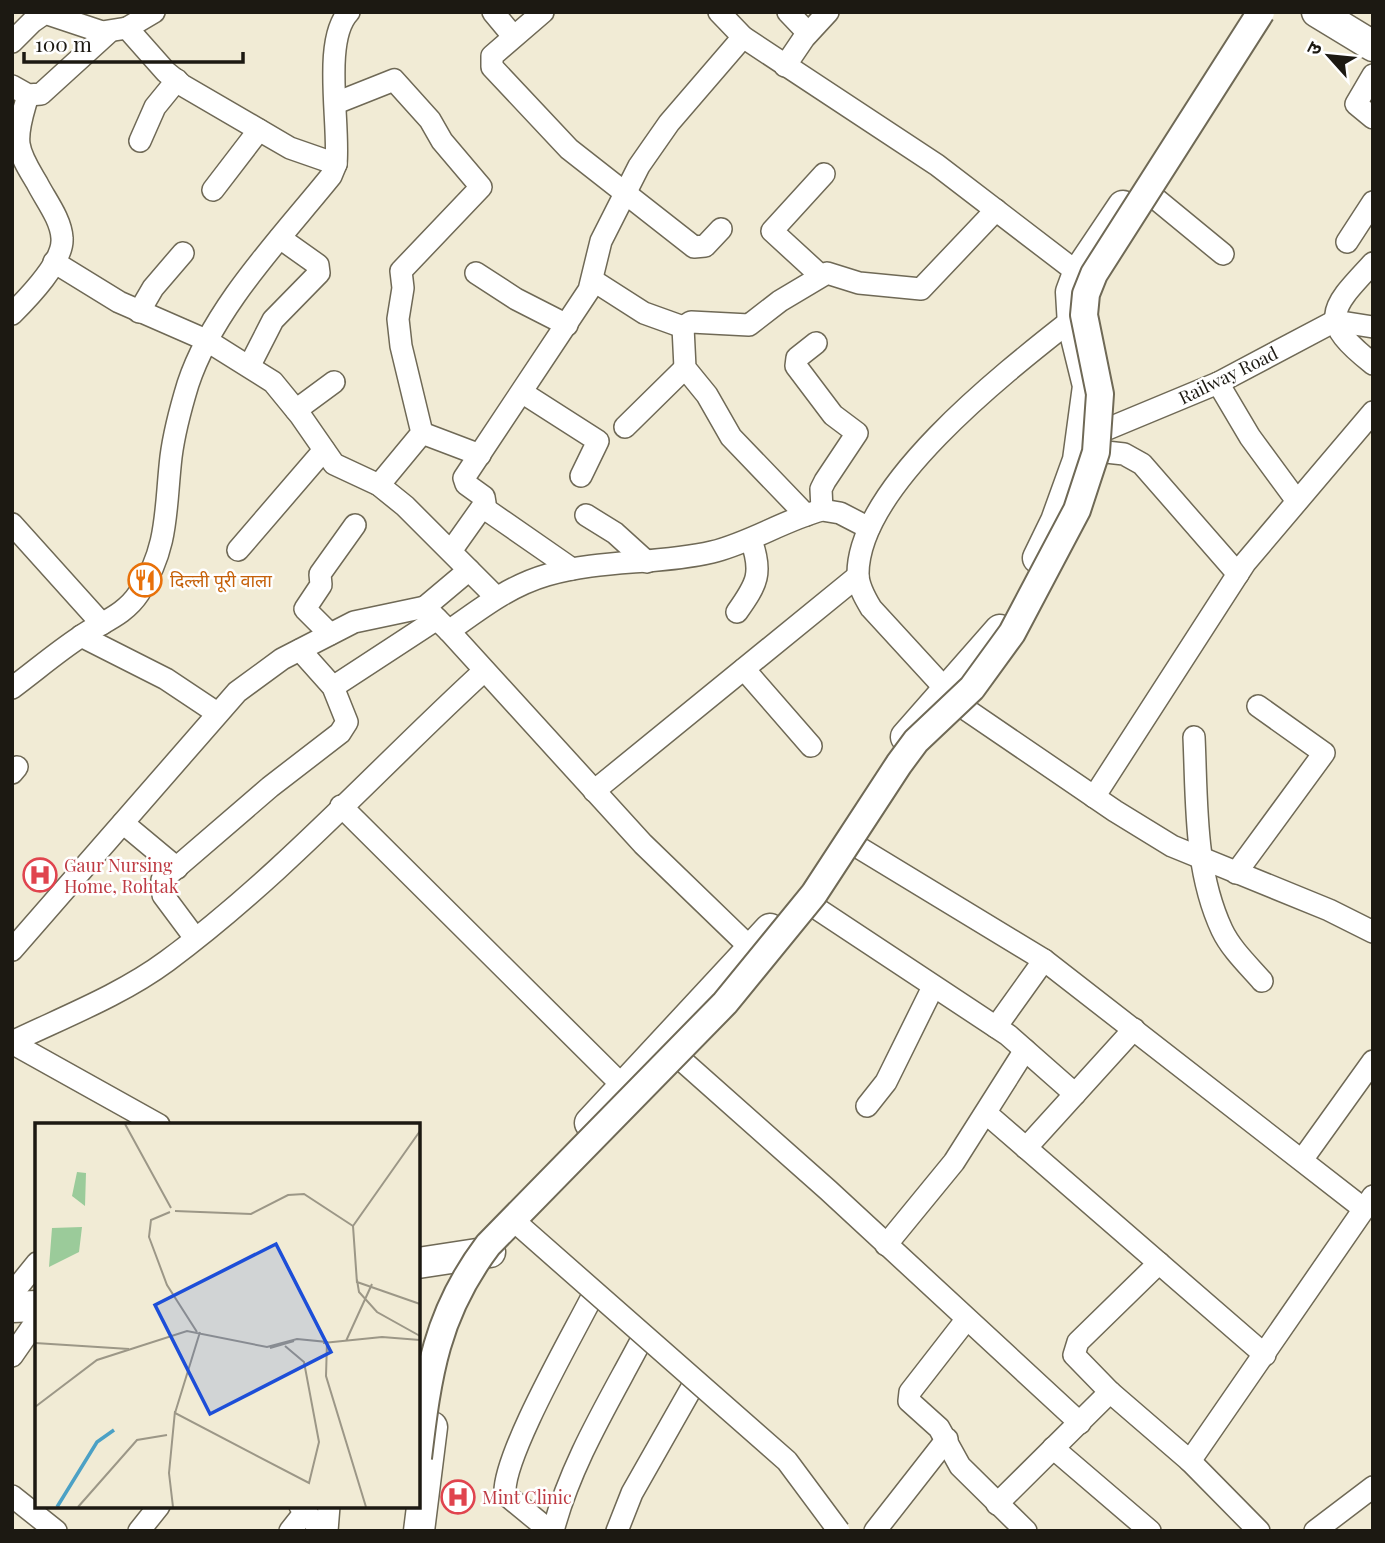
<svg xmlns="http://www.w3.org/2000/svg" width="1385" height="1543" font-family="'Playfair Display','Noto Sans Devanagari',serif">
<style>
.lines{fill:none;stroke-linecap:round;stroke-linejoin:round}
.minor-casing{stroke:#6f6956;stroke-width:24}
.highway-casing{stroke:#6f6956;stroke-width:33}
.minor{stroke:#fff;stroke-width:21}
.highway{stroke:#fff;stroke-width:30}
.minor-bridge-casing{stroke:#6f6956;stroke-width:24;stroke-linecap:butt}
.major-bridge-casing{stroke:#6f6956;stroke-width:30;stroke-linecap:butt}
.minor-bridge{stroke:#fff;stroke-width:21}
.major-bridge{stroke:#fff;stroke-width:26}
.labels{text-anchor:middle;dominant-baseline:central;stroke-width:5;stroke-linejoin:round;paint-order:stroke}
.street-label{font-size:18px;fill:#1c1912;stroke:#fff}
.food-label{font-size:18px;fill:#c56008;stroke:#fff;text-anchor:start}
.health-label{font-size:18px;fill:#be3a42;stroke:#fff;text-anchor:start}
.inset-river{fill:none;stroke:#4ca1c5;stroke-width:3.5}
.inset-road{fill:none;stroke:#9c9787;stroke-width:2}
.view{fill:#1d4ed8;fill-opacity:0.15;stroke:#1d4ed8;stroke-width:3.5}
.inset-edge{fill:none;stroke:#1c1912;stroke-width:3.5}
</style>
<rect width="100%" height="100%" fill="#f1ebd5"/>
<g class="lines">
<defs>
<g id="minor">
<polyline points="493,12 513,36"/>
<polyline points="543,12 492,56 492,67 569,149 694,247 705,246 721,229"/>
<polyline points="719,12 743,37 937,165 1078,273"/>
<polyline points="788,12 808,33"/>
<polyline points="127,28 154,12"/>
<polyline points="12,42 32,22 45,13 102,32 127,28 166,72 182,85 290,148 336,164"/>
<polyline points="785,66 804,38 828,12"/>
<polyline points="1373,75 1356,104 1373,118"/>
<polyline points="12,86 28,95 41,94 108,33"/>
<polyline points="336,103 394,80 430,120 442,141 481,187 401,271 403,288 398,319 401,346 422,433 379,485"/>
<polyline points="140,141 155,107 177,80"/>
<polyline points="213,190 259,130"/>
<polyline points="1150,194 1223,254"/>
<polyline points="1347,242 1373,202"/>
<polyline points="54,262 119,302 206,340 273,382 300,415 334,464 379,485 405,506 496,597"/>
<path d="M1373 263C1330 309 1317 320 1373 364"/>
<polyline points="476,273 516,299 567,325"/>
<polyline points="821,276 772,231 824,174"/>
<polyline points="594,281 644,313 683,327 691,322 749,325 780,301 827,273 859,283 921,289 996,210"/>
<polyline points="139,312 153,288 183,253"/>
<path d="M12 314C28 298 64 261 62 238 61 219 45 199 37 183 30 171 21 158 19 144 17 128 24 110 28 95"/>
<path d="M1079 314C1013 366 858 484 858 574 858 586 865 598 871 608L961 706 1115 811 1172 846 1329 910 1373 932"/>
<polyline points="683,327 685,368 707,395 731,437 806,515"/>
<polyline points="816,343 797,358 796,366 833,415 857,433 825,481 821,489 822,510"/>
<polyline points="250,365 273,320 319,273 318,265 280,238"/>
<polyline points="1218,383 1250,437 1297,501"/>
<polyline points="523,393 598,441 581,476"/>
<polyline points="296,410 334,382"/>
<polyline points="625,427 685,368"/>
<polyline points="422,433 480,455"/>
<polyline points="1083,435 1100,432 1218,383 1335,321 1373,327"/>
<polyline points="1097,451 1124,454 1142,464 1238,574"/>
<polyline points="484,508 572,569"/>
<polyline points="586,515 615,533 647,562"/>
<polyline points="12,524 102,624"/>
<polyline points="238,550 324,450"/>
<polyline points="451,551 485,503 484,497 466,484 464,478 589,290 601,241 639,166 669,123 743,37"/>
<polyline points="425,607 469,570"/>
<path d="M737 612C757 584 763 573 751 540"/>
<polyline points="449,631 643,844 760,957"/>
<polyline points="330,634 305,609 321,585 320,574 355,525"/>
<polyline points="81,636 166,679 217,713"/>
<polyline points="744,669 811,746"/>
<polyline points="333,687 437,619"/>
<path d="M12 688C35 671 57 652 80 637 101 622 124 616 139 593 169 547 165 509 171 457 174 433 181 407 188 384 213 308 281 238 331 176L336 164C340 124 322 40 349 12"/>
<path d="M1194 737C1197 802 1194 870 1222 930 1231 949 1248 965 1262 981"/>
<polyline points="12,773 17,767"/>
<polyline points="594,791 858,576"/>
<polyline points="1094,797 1245,563 1373,412"/>
<polyline points="341,806 632,1095"/>
<polyline points="123,823 177,868"/>
<polyline points="853,844 1044,960 1364,1209"/>
<polyline points="1236,873 1324,753 1258,706"/>
<polyline points="813,906 1008,1035 1075,1094"/>
<polyline points="195,938 163,895 162,880 270,787 340,733 347,722 333,687 300,650"/>
<path d="M12 950 237 692 282 659 354 622 425 607 449 631C480 609 509 586 547 575 600 559 657 565 712 552 750 543 784 520 822 510L840 513 869 528"/>
<polyline points="996,1027 1044,960"/>
<path d="M12 1042C64 1017 121 995 167 961 282 876 379 767 484 671"/>
<polyline points="12,1043 159,1125"/>
<polyline points="677,1056 828,1190 1080,1423"/>
<polyline points="867,1106 886,1082 933,987"/>
<polyline points="987,1114 1265,1355"/>
<polyline points="1026,1148 1134,1029"/>
<polyline points="1302,1160 1373,1061"/>
<polyline points="886,1245 954,1162 1025,1050"/>
<polyline points="1159,1263 1078,1342 1074,1355 1110,1392 1190,1461 1259,1531"/>
<polyline points="12,1294 37,1263"/>
<polyline points="966,1320 910,1392 909,1401 939,1428 960,1466 1026,1531"/>
<polyline points="12,1356 37,1320"/>
<polyline points="1053,1448 1150,1531"/>
<polyline points="1190,1461 1373,1196"/>
<polyline points="12,1496 56,1531"/>
<polyline points="997,1504 1110,1392"/>
<polyline points="300,1506 322,1531"/>
<polyline points="139,1531 159,1506"/>
<polyline points="290,1531 305,1512"/>
<polyline points="327,1531 329,1506"/>
<path d="M550 1531 505 1494C502 1457 574 1333 594 1293"/>
<path d="M553 1531C571 1462 610 1400 643 1337"/>
<polyline points="617,1531 632,1493 695,1382"/>
<polyline points="875,1531 947,1439"/>
<polyline points="1315,1531 1373,1487"/>
</g>
<g id="highway">
<polyline points="1317,12 1373,46"/>
<polyline points="1038,558 1056,521 1078,460 1088,386 1073,325 1071,292 1078,273 1123,206"/>
<polyline points="906,737 1000,630"/>
<polyline points="590,1123 770,929"/>
<polyline points="418,1263 490,1252"/>
<polyline points="12,1307 37,1306"/>
<polyline points="419,1531 432,1427"/>
</g>
</defs>
<!-- minor casing -->
<use href="#minor" class="minor-casing"/>
<!-- highway casing -->
<use href="#highway" class="highway-casing"/>
<!-- minor -->
<use href="#minor" class="minor"/>
<!-- highway -->
<use href="#highway" class="highway"/>
<defs>
<polyline id="minor-bridge" points="513,1220 787,1461 839,1531"/>
<path id="major-bridge" d="M418 1458C428 1374 436 1314 488 1245L725 1003 814 894 899 764 916 741 972 688 1012 633 1077 510 1096 452 1100 394 1084 315 1086 294 1094 274 1261 12"/>
</defs>
<!-- minor-bridge casing -->
<use href="#minor-bridge" class="minor-bridge-casing"/>
<!-- major-bridge casing -->
<use href="#major-bridge" class="major-bridge-casing"/>
<!-- minor-bridge -->
<use href="#minor-bridge" class="minor-bridge"/>
<!-- major-bridge -->
<use href="#major-bridge" class="major-bridge"/>
</g>
<!-- icons -->
<defs>
<symbol id="restaurant-ring" viewBox="-11 -11 22 22"><circle r="9.5" fill="#fff" stroke="#e8710a" stroke-width="1.5"/><path d="M-5-6h1v4h1v-4h1v4h1v-4h1v5L-1.5 .5V6h-2V.5L-5-1ZM5-6V6H3V1.5H1.5Q1.5-4 5-6Z" fill="#e8710a"/></symbol>
<symbol id="hospital-ring" viewBox="-11 -11 22 22"><circle r="9.5" fill="#fff" stroke="#e0444e" stroke-width="1.5"/><path d="M-5-5h3v3.5h4V-5h3V5h-3V1.5h-4V5h-3Z" fill="#e0444e"/></symbol>
</defs>
<g fill-rule="evenodd">
<use href="#restaurant-ring" x="126" y="561" width="38" height="38"/>
<use href="#hospital-ring" x="21" y="856" width="38" height="38"/>
<use href="#hospital-ring" x="439" y="1478" width="38" height="38"/>
</g>
<g class="labels">
<!-- street labels -->
<g class="street-label">
<text transform="translate(1228 375) rotate(-26)">Railway Road</text>
</g>
<!-- food labels -->
<g class="food-label">
<text x="170" y="580">दिल्ली पूरी वाला</text>
</g>
<!-- health labels -->
<g class="health-label">
<text x="64" y="865">Gaur Nursing<tspan x="64" dy="21">Home, Rohtak</tspan></text>
<text x="482" y="1497">Mint Clinic</text>
</g>
</g>
<!-- overview -->
<g transform="translate(35 1123)">
<rect width="385" height="385" fill="#f1ebd5"/>
<path d="M42 49 51 50 50 83 37 73ZM47 104 44 129 14 144 17 105Z" fill="#9bcb9a"/>
<path class="inset-river" d="M22 384 62 319 79 307"/>
<path class="inset-road" d="M90 1 136 85M140 88 216 91 253 72 269 71 318 103M135 89 116 97 114 114 132 162 162 209M322 157 324 169 342 189 385 213M322 159 385 181M322 160 318 103 385 8M165 209 140 290 274 360 284 319 269 239 250 223M311 218 337 161M0 220 94 226M288 220 347 214 385 217M235 225 259 218M0 284 62 237 152 208 232 224 262 216 292 219 291 253 331 384M43 384 102 317 132 312M138 384 134 350 140 288"/>
<path class="view" d="M241 121 296 229 175 291 120 182Z"/>
<rect width="385" height="385" class="inset-edge"/>
</g>
<!-- border -->
<rect width="1385" height="1543" fill="none" stroke="#1c1912" stroke-width="28"/>
<!-- north arrow -->
<g transform="translate(1329 56) rotate(297)" stroke="#ffffff" stroke-width="5" paint-order="stroke">
<path d="M0-5L12 26L0 18L-12 26Z" fill="#1c1912"/>
<text y="-10" font-size="19" font-weight="bold" text-anchor="middle" fill="#1c1912">उ</text>
</g>
<!-- scale -->
<path d="M24 52v10h219v-10" fill="none" stroke="#1c1912" stroke-width="3.5"/>
<text x="35" y="52" font-size="21" fill="#1c1912" stroke="#ffffff" stroke-width="5" paint-order="stroke">100 m</text>
</svg>
